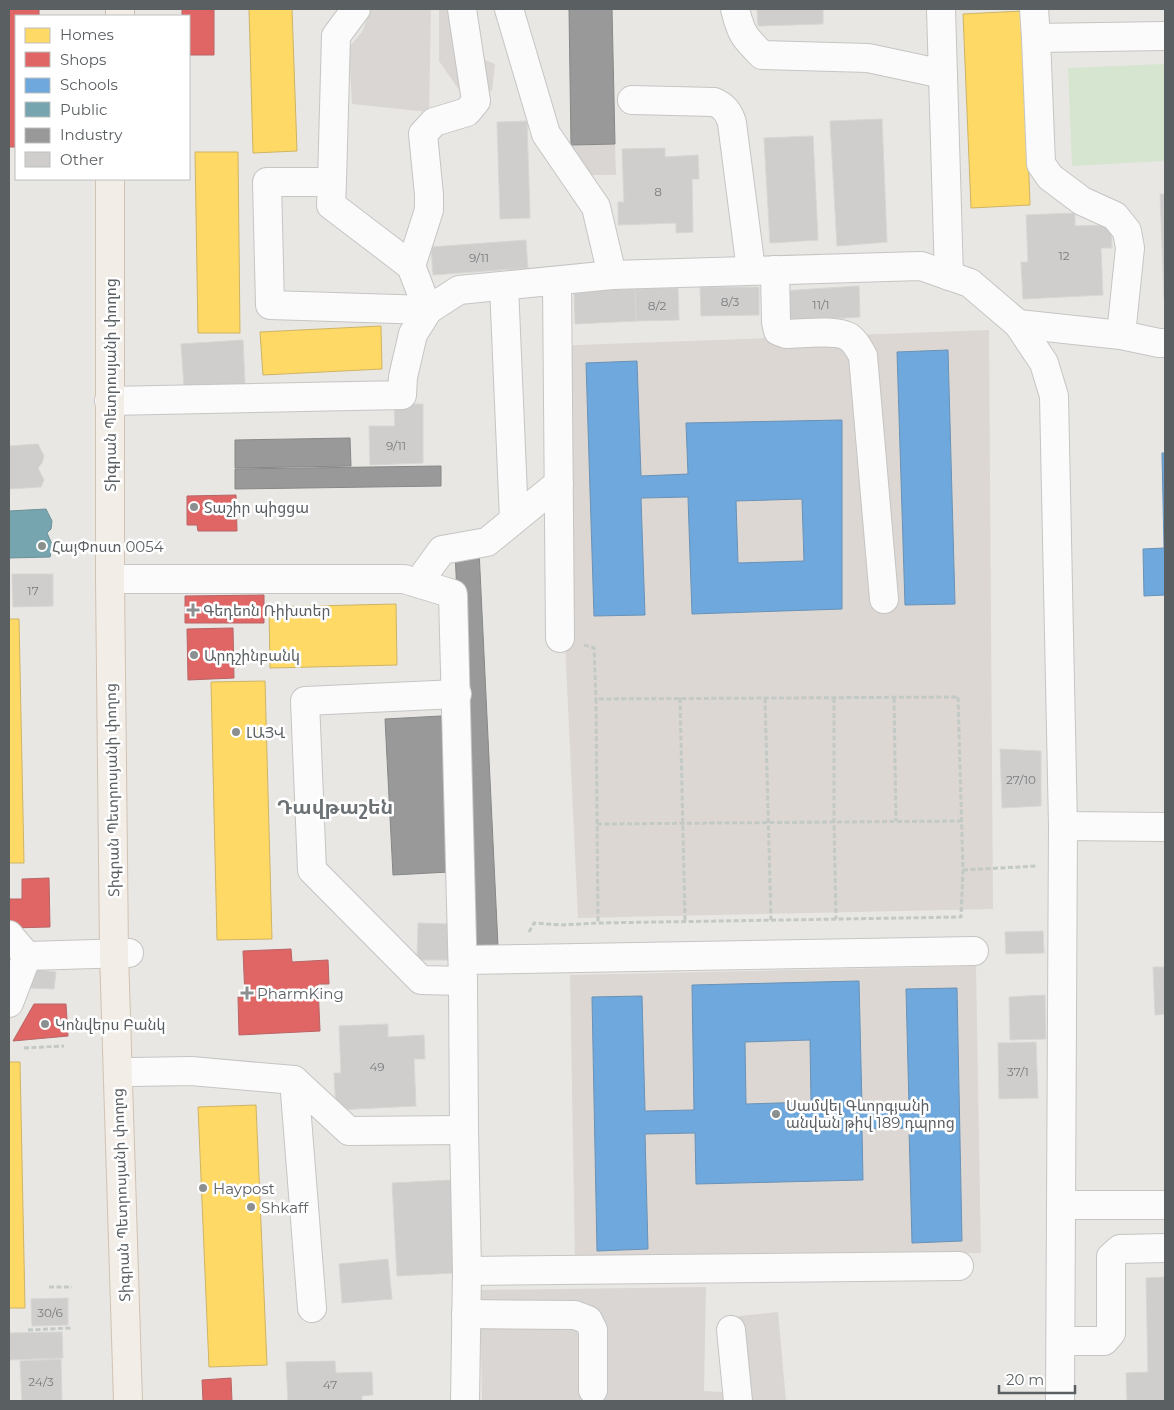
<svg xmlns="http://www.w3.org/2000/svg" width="1174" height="1410" viewBox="0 0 1174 1410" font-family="Montserrat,'Noto Sans Armenian',sans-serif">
  <rect width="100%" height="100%" fill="#e9e7e4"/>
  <!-- industrial -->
  <g fill="#d9d6d4">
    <polygon points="371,9 431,9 429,112 352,104 349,47 362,32"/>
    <polygon points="439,9 467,9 467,53 495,64 492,91 464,97 439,61"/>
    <polygon points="615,144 616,175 572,175 571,145"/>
    <polygon points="706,1287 704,1391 723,1392 723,1398 726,1398 726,1401 482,1401 480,1290"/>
    <polygon points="778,1312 786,1401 746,1401 739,1316"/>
  </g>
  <!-- education -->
  <g fill="#dcd7d3">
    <polygon points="989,330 993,909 578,918 551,346"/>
    <polygon points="976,966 981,1253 575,1262 570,975"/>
  </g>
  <!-- green -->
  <polygon fill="#d6e5cf" points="1165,64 1165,161 1072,166 1068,68"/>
  <!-- homes -->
  <g fill="#ffd966" stroke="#ceb465">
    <polygon points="249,9 292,9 297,151 253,153"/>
    <polygon points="1023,11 1030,205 971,208 963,14"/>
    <polygon points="195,152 238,152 240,333 198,333"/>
    <polygon points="381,326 382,369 263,375 260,332"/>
    <polygon points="396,604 397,665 270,668 269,607"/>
    <polygon points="9,619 19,619 24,863 9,863"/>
    <polygon points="265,681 272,939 217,940 211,682"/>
    <polygon points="9,1062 20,1062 25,1308 9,1308"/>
    <polygon points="256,1105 267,1365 209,1367 198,1107"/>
  </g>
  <!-- shops -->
  <g fill="#e06666" stroke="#b86465">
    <polygon points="9,9 39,9 39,16 16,16 16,147 9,147"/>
    <polygon points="182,9 214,9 214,55 189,55 189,16 182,16"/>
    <polygon points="236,495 237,531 198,531 197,525 187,525 187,496"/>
    <polygon points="264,595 264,623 185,623 185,596"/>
    <polygon points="233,628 234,678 188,680 187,629"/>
    <polygon points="49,878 50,927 9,928 9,899 22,899 22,879"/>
    <polygon points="291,949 292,962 328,960 329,984 318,984 320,1031 239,1035 238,997 245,997 243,951"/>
    <polygon points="34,1004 66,1004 68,1036 13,1041"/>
    <polygon points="231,1378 232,1401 203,1401 202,1380"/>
  </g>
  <!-- schools -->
  <g fill="#6fa8dc" stroke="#6992b7" fill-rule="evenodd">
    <polygon points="948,350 955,604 905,605 897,352"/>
    <path d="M 637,361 L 641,476 L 688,474 L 686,423 L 842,420 L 842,609 L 692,614 L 688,497 L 641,498 L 645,615 L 594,616 L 586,363 ZM 802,499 L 804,561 L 738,563 L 736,501 Z"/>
    <polygon points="1162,453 1165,453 1165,595 1144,596 1143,549 1164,548"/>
    <path d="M 859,981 L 862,1107 L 909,1105 L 906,989 L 957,988 L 962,1241 L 912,1243 L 909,1128 L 862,1129 L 863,1180 L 696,1184 L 695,1133 L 645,1134 L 648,1249 L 597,1251 L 592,997 L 642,996 L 645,1111 L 694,1110 L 692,985 ZM 810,1040 L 811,1102 L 746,1104 L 745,1042 Z"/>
  </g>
  <!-- public -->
  <polygon fill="#76a5af" stroke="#6e9098" points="46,509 52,521 51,529 47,533 52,544 52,550 50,557 9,558 9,511"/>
  <!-- industry -->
  <g fill="#999" stroke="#868888">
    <polygon points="569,9 612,9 615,144 571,145"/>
    <polygon points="350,438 351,466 235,468 235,440"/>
    <polygon points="441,466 441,486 235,489 235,469"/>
    <polygon points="479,550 498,946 473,948 455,551"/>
    <polygon points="441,716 449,872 393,875 385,719"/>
  </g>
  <!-- building -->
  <g fill="#d0cecd" stroke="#d8d6d4">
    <polygon points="757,9 823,9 823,24 758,26"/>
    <polygon points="882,119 887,242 837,246 830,121"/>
    <polygon points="527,121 530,218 500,219 497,122"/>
    <polygon points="813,136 818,240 770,243 764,138"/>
    <polygon points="665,148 665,157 698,155 699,179 692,179 693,232 676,233 676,223 618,225 618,202 624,202 622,149"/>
    <polygon points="1160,194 1165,194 1165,299 1164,299"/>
    <polygon points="1075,213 1075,226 1111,225 1112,248 1101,248 1103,295 1023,299 1021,262 1028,262 1026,215"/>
    <polygon points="526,240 528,268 433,275 431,247"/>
    <polygon points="859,286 860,317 783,322 781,291"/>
    <polygon points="700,287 759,287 759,315 701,316"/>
    <polygon points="678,288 679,320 636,321 635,289"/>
    <polygon points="635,289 636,321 575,324 574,291"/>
    <polygon points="243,340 245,384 184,387 181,344"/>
    <polygon points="394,404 423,404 423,463 370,465 369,426 395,426"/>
    <polygon points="38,444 44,456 42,463 38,468 44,480 41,487 9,489 9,446"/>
    <polygon points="12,574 53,574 53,606 13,607"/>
    <polygon points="1000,749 1041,751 1041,806 1002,808"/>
    <polygon points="418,923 450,924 449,960 417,960"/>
    <polygon points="1043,931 1044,953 1006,954 1005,932"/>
    <polygon points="1153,967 1165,967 1165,1014 1155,1015"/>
    <polygon points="38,970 56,972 54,989 29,988 31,977"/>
    <polygon points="1045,995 1046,1039 1010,1040 1009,997"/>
    <polygon points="388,1024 388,1037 424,1035 425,1059 414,1059 416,1106 336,1110 334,1073 341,1073 339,1026"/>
    <polygon points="1036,1042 1038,1098 999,1099 998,1043"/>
    <polygon points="451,1180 455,1273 397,1276 392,1183"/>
    <polygon points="388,1259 392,1299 342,1303 339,1264"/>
    <polygon points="1165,1277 1165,1401 1127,1401 1126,1373 1148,1372 1146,1278"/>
    <polygon points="68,1298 68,1325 32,1326 31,1299"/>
    <polygon points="62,1332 63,1358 9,1360 9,1333"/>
    <polygon points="61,1359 62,1401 22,1401 20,1361"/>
    <polygon points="335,1361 336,1373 372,1372 373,1395 362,1396 362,1401 288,1401 286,1362"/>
  </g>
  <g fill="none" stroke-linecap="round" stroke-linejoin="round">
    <!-- minor casing -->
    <g stroke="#c5c5c4" stroke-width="30">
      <g id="minor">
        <polyline points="509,9 546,134 596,207 612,275"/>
        <path d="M 735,9 C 741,34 744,37 762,55 L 868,58 L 943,74"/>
        <polyline points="941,9 949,276"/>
        <polyline points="1034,9 1036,38 1165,36"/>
        <polyline points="1036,38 1041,164 1050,177 1082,201 1115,216 1127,231 1130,248 1121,335"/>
        <path d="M 632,100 L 714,102 C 724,106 729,112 732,123 L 751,270"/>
        <polyline points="332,182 267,182 270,305 428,310 411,266 331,205 332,182 336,36 356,9"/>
        <polyline points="411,266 429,210 429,195 423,134 434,122 467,112 476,101 462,9"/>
        <path d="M 775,270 L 776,322 L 778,331 L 786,334 C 802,334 836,329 849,337 C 856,342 859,349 863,356 L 884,599"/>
        <polyline points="557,281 560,638"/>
        <polyline points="504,286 514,519"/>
        <polyline points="1018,324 1121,335 1159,343 1165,343"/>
        <polyline points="109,401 402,395 403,377 413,334 428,310 459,290 612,275 921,266 970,283 1018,324 1044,363 1054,396 1063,826 1060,1401"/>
        <polyline points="110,579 404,579 453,594 463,981 464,1130 467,1271 465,1401"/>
        <polyline points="418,583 442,550 487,542 559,483"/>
        <polyline points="457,694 305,701 312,870 421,980 463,981"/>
        <polyline points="1063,826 1165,827"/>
        <polyline points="9,935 27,956"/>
        <polyline points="27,956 129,953"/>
        <polyline points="463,960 974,951"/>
        <polyline points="9,1003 27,956"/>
        <polyline points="132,1072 191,1071 294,1080 349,1131 464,1130"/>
        <polyline points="294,1080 312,1308"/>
        <polyline points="1061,1205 1165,1205"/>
        <polyline points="467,1271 959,1266"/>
        <polyline points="466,1314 575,1315 588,1320 593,1330 593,1390"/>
        <polyline points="731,1330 738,1401"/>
        <polyline points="1061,1341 1104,1341 1111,1333 1111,1257 1120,1249 1165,1248"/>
      </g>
    </g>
    <!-- major casing -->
    <g stroke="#d1c2b2" stroke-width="30">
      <g id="major">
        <polyline points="120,9 120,16"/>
        <polyline points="110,179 110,579 114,953 128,1401"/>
      </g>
    </g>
    <!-- path -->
    <g stroke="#c3c9c5" stroke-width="3" stroke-dasharray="5 2.5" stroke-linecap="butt">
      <polyline points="584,645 594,648 596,699"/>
      <polygon points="958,697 963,870 961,917 598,923 596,699"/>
      <polyline points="680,698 685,922"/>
      <polyline points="765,698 771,920"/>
      <polyline points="834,698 834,822 836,919"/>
      <polyline points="894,698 896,821"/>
      <polyline points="597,824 961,821"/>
      <polyline points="963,870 1037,866"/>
      <polyline points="529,932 534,923 561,925 598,923"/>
      <polyline points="24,1048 64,1046"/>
      <polyline points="49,1287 72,1287"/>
      <polyline points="28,1330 71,1328"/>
    </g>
    <!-- minor -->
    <use href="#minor" stroke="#fcfbfb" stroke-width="28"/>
    <!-- major -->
    <use href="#major" stroke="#f2ede6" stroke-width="28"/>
  </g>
  <!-- markers -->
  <g fill="#8c8f90" stroke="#fff" stroke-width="2">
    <circle cx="194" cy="507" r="5"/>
    <circle cx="42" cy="546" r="5"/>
    <path d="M190.5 602.5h5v5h5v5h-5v5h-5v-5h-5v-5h5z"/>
    <circle cx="194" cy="655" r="5"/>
    <circle cx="236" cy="732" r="5"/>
    <path d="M244.5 985.5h5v5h5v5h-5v5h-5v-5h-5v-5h5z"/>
    <circle cx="45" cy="1024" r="5"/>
    <circle cx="776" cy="1114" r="5"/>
    <circle cx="203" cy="1188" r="5"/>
    <circle cx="251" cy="1207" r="5"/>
  </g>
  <g text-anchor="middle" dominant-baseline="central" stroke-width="5" stroke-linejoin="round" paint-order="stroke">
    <!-- number labels -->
    <g font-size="12" fill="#797c7e">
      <text x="658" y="191">8</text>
      <text x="1064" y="255">12</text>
      <text x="479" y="257">9/11</text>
      <text x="730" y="301">8/3</text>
      <text x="821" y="304">11/1</text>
      <text x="657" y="305">8/2</text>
      <text x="396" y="445">9/11</text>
      <text x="33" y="590">17</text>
      <text x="1021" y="779">27/10</text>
      <text x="377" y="1066">49</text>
      <text x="1018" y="1071">37/1</text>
      <text x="50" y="1312">30/6</text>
      <text x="41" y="1381">24/3</text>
      <text x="330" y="1384">47</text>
    </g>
    <!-- street labels -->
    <g font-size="15" fill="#5a5f62" stroke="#fff">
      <text transform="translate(110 385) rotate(-90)">Տիգրան Պետրոսյանի փողոց</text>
      <text transform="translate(112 790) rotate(-91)">Տիգրան Պետրոսյանի փողոց</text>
      <text transform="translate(121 1195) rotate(-92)">Տիգրան Պետրոսյանի փողոց</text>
    </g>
    <!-- poi labels -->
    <g font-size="15" fill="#5a5f62" stroke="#fff" text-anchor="start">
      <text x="204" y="507">Տաշիր պիցցա</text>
      <text x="52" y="546">ՀայՓոստ 0054</text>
      <text x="203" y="610">Գեդեոն Ռիխտեր</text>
      <text x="204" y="655">Արդշինբանկ</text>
      <text x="246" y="732">ԼԱՅՎ</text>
      <text x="257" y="993">PharmKing</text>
      <text x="55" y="1024">Կոնվերս Բանկ</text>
      <text x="786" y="1105">Սամվել Գևորգյանի<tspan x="786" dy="17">անվան թիվ 189 դպրոց</tspan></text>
      <text x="213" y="1188">Haypost</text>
      <text x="261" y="1207">Shkaff</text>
    </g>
    <!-- district labels -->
    <g font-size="20" font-weight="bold" fill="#6b7174" stroke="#fff">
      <text x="335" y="807">Դավթաշեն</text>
    </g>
  </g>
  <!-- border -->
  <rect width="1174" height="1410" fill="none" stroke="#5a5f62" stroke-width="20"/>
  <!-- legend -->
  <rect x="15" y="15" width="175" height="165" fill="#ffffff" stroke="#bdbfc0"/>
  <rect x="25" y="28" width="25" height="15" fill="#ffd966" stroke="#bdbfc0"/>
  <text x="60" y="40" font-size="15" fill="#5a5f62">Homes</text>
  <rect x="25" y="52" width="25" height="15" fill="#e06666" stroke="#bdbfc0"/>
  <text x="60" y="65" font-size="15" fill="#5a5f62">Shops</text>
  <rect x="25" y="78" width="25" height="15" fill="#6fa8dc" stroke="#bdbfc0"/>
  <text x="60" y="90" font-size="15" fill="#5a5f62">Schools</text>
  <rect x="25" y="102" width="25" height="15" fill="#76a5af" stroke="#bdbfc0"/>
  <text x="60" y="115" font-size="15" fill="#5a5f62">Public</text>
  <rect x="25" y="128" width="25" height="15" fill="#999999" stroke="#bdbfc0"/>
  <text x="60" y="140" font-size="15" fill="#5a5f62">Industry</text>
  <rect x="25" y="152" width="25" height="15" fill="#d0cecd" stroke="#bdbfc0"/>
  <text x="60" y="165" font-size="15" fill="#5a5f62">Other</text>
  <!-- scale -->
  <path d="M999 1385v8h76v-8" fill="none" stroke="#5a5f62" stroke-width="2.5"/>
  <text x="1006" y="1385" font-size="15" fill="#5a5f62" stroke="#ffffff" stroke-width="4" paint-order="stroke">20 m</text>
</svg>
